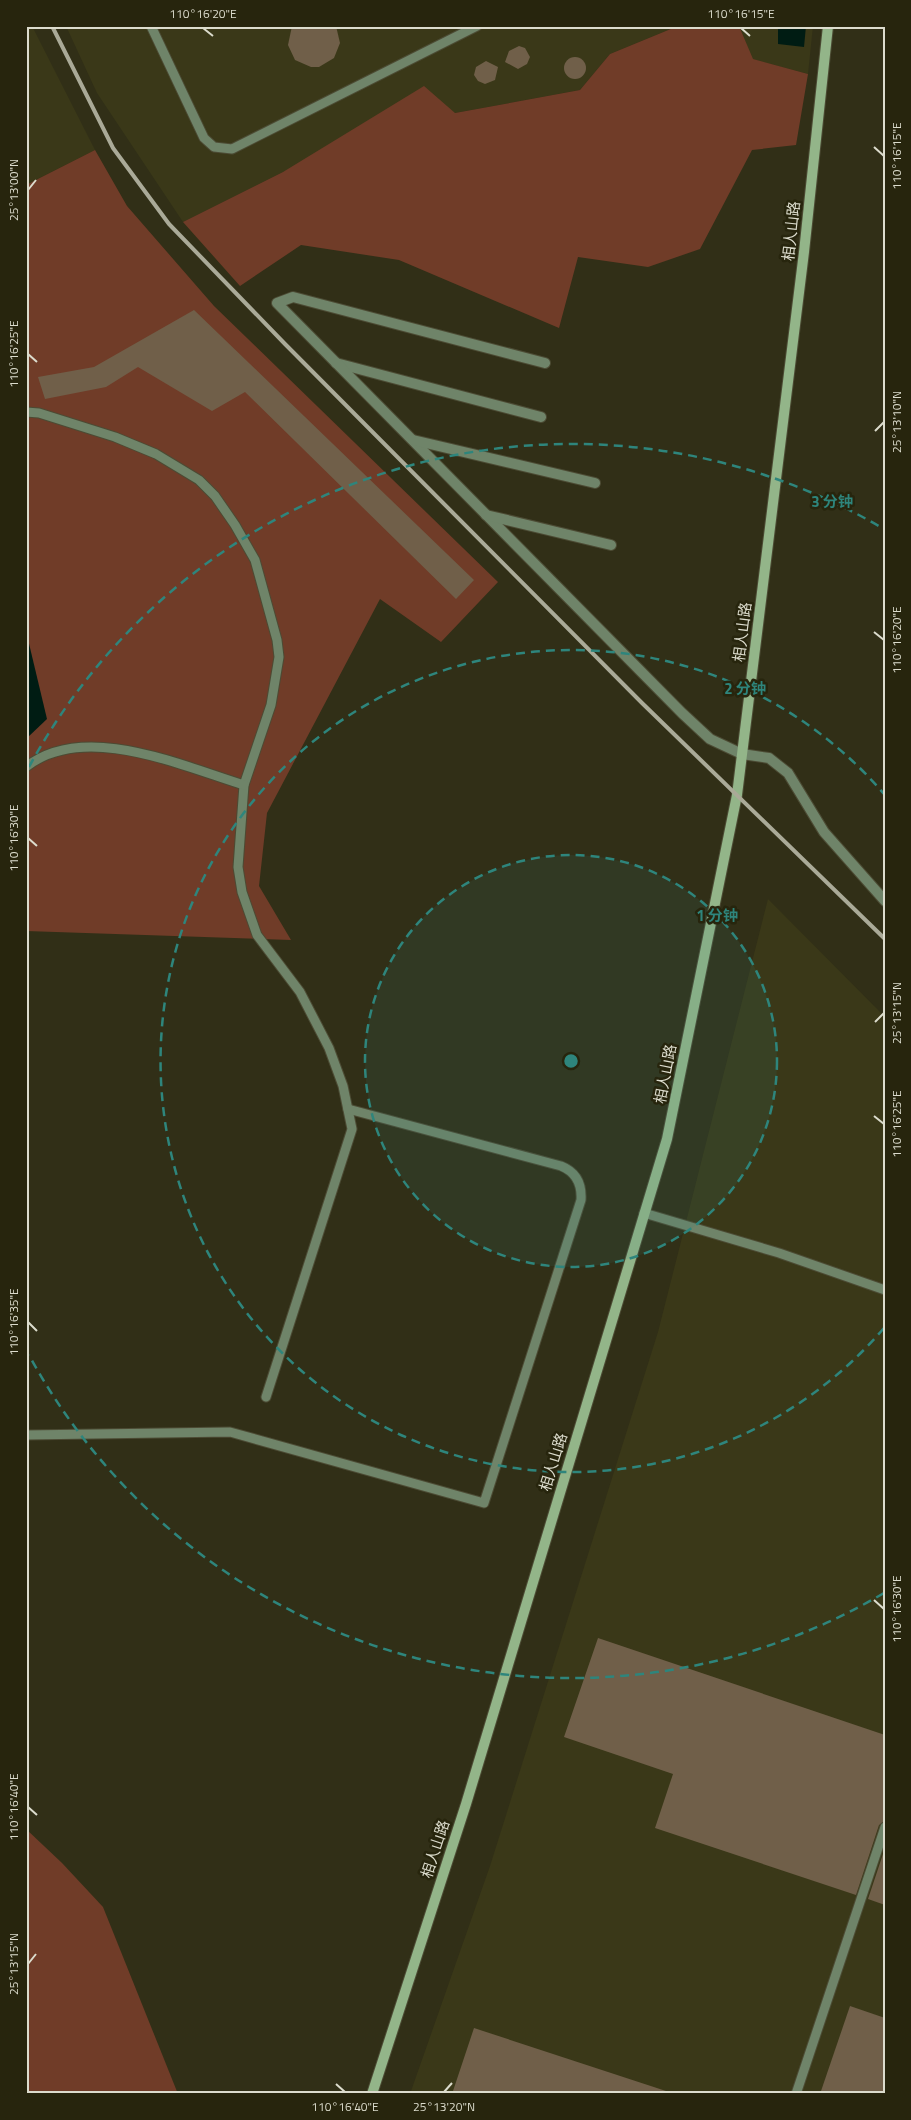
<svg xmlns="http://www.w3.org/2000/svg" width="911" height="2120" viewBox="0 0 911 2120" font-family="'Titillium Web','Noto Sans SC',sans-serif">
  <rect width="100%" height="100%" fill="#312f17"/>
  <!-- built -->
  <g fill="#3a3818">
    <polygon points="26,26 32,26 95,150 26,185"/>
    <polygon points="66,26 678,26 610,54 580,90 455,113 283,172 183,222 97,93"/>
    <polygon points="739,26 813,26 808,74 752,59"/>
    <polygon points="768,899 885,1017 885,2094 410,2094 490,1866 658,1332"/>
  </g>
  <!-- green -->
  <g fill="#703c28">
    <polygon points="678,26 739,26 753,59 808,74 796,145 752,150 700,249 648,267 578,257 559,328 399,260 301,245 240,286 183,222 283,172 424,86 455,113 580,90 610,54"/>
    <polygon points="95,150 127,206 214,306 498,582 441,642 380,599 267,813 259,886 291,940 26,931 26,185"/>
    <polygon points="26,1829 62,1863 103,1907 178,2094 26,2094"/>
  </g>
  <!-- water -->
  <g fill="#001c13">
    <polygon points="778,26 806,26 804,47 778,44"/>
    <polygon points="26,631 47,719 26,739"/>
  </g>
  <!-- building -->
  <g fill="#705f49">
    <polygon points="292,26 336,26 340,43 334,58 319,67 311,67 295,60 288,45"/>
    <polygon points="519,46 525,48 530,57 527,64 518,69 505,62 509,51"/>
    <circle cx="575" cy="68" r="11"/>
    <polygon points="486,61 498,67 495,80 485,84 478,81 474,75 476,67"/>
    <polygon points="194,310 474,580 456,599 245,392 212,411 138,367 106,387 45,399 38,377 94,367"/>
    <polygon points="598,1638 885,1735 885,1821 879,1825 856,1895 655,1828 673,1774 564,1737"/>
    <polygon points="885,1848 885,1905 868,1899"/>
    <polygon points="850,2006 885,2018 885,2094 820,2094"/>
    <polygon points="474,2028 666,2091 666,2094 452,2094"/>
  </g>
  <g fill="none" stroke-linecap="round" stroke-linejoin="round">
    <!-- lane casing -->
    <g stroke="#4c4b34" stroke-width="11">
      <g id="lane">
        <polyline points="151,26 204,138 214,147 232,149 477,26"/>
        <polyline points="26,412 39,413 115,437 156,454 199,480 215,496 235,525 255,560 277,640 279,657 271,705 244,785 238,867 242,892 257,935 300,992 329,1048 343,1086 352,1129 266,1397"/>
        <path d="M 26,767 C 84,721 182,766 244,785"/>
        <polyline points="644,1213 779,1253 885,1290"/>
        <path d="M 26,1435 L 230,1432 L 484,1503 L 581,1200 C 582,1184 576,1172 561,1166 L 348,1109"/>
        <polyline points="796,2094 885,1827"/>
      </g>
    </g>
    <!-- street casing -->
    <g stroke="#4c4b34" stroke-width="12">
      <g id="street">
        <polyline points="336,363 541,417"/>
        <polyline points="545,363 293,297 277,303 682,713 710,739 742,754 769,758 788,773 824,832 885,901"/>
        <polyline points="413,440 595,483"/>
        <polyline points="486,515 611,545"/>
      </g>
    </g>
    <!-- secondary casing -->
    <g stroke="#4c4b34" stroke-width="12">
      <polyline id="secondary" points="372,2094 466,1804 667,1139 737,795 804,252 828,26"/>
    </g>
    <!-- lane -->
    <use href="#lane" stroke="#6f8469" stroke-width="9"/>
    <!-- street -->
    <use href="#street" stroke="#6f8469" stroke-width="10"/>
    <!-- secondary -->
    <use href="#secondary" stroke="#93b589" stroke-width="10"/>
    <!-- rail -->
    <polyline stroke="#aaaa98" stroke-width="4" points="52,26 113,148 169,224 285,344 642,703 885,939"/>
  </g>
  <!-- ticks -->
  <path fill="none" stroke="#dcdccd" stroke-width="2" d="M 203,28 L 213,36M 741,28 L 750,36M 874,147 L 884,156M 28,190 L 36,180M 28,354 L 37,362M 875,431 L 884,422M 874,632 L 884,640M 28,838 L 37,846M 875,1022 L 884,1013M 874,1116 L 884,1124M 28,1322 L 37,1331M 874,1600 L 884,1609M 28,1807 L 37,1815M 28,1964 L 36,1954M 336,2084 L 345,2092M 444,2092 L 452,2083"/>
  <!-- distance rings -->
  <circle cx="571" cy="1061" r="206" fill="#2e857c" fill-opacity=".12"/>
  <g fill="none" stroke="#2e857c" stroke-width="2.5" stroke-dasharray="9 6">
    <circle cx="571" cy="1061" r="206"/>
    <path d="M884 1328A411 411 0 1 1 884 794"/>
    <path d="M884 1593A617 617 0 0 1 29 1355M29 767A617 617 0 0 1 884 529"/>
  </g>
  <g text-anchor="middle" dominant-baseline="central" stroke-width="5" stroke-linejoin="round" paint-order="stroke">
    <!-- street labels -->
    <g font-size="15" fill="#dcdccd" stroke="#27250d">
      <text transform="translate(791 231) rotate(-84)">相人山路</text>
      <text transform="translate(742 632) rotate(-83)">相人山路</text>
      <text transform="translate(665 1074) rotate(-79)">相人山路</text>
      <text transform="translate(553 1462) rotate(-73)">相人山路</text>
      <text transform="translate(435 1849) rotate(-72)">相人山路</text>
    </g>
  </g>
  <circle cx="571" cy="1061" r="8" fill="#2e857c" stroke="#27250d" stroke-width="2.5"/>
  <g font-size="15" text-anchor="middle" font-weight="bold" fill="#2e857c" stroke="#27250d" stroke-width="5" stroke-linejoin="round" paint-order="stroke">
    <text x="832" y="507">3 分钟</text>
    <text x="745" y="694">2 分钟</text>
    <text x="717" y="921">1 分钟</text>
  </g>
  <!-- border -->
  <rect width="911" height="2120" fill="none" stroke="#27250d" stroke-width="55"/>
  <rect x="28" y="28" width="856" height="2064" fill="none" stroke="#dcdccd" stroke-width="2"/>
  <g font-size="12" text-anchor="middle" fill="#dcdccd">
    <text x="203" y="18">110°16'20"E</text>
    <text x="741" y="18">110°16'15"E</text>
    <text transform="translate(897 156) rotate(-90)" y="4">110°16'15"E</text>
    <text transform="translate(14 190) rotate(-90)" y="4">25°13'00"N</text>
    <text transform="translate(14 354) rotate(-90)" y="4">110°16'25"E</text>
    <text transform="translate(897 422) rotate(-90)" y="4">25°13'10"N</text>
    <text transform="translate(897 640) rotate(-90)" y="4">110°16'20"E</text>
    <text transform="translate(14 838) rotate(-90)" y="4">110°16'30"E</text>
    <text transform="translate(897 1013) rotate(-90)" y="4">25°13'15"N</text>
    <text transform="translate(897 1124) rotate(-90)" y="4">110°16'25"E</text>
    <text transform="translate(14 1322) rotate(-90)" y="4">110°16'35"E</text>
    <text transform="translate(897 1609) rotate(-90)" y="4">110°16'30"E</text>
    <text transform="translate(14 1807) rotate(-90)" y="4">110°16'40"E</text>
    <text transform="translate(14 1964) rotate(-90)" y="4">25°13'15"N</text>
    <text x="345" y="2111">110°16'40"E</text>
    <text x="444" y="2111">25°13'20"N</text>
  </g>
</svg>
